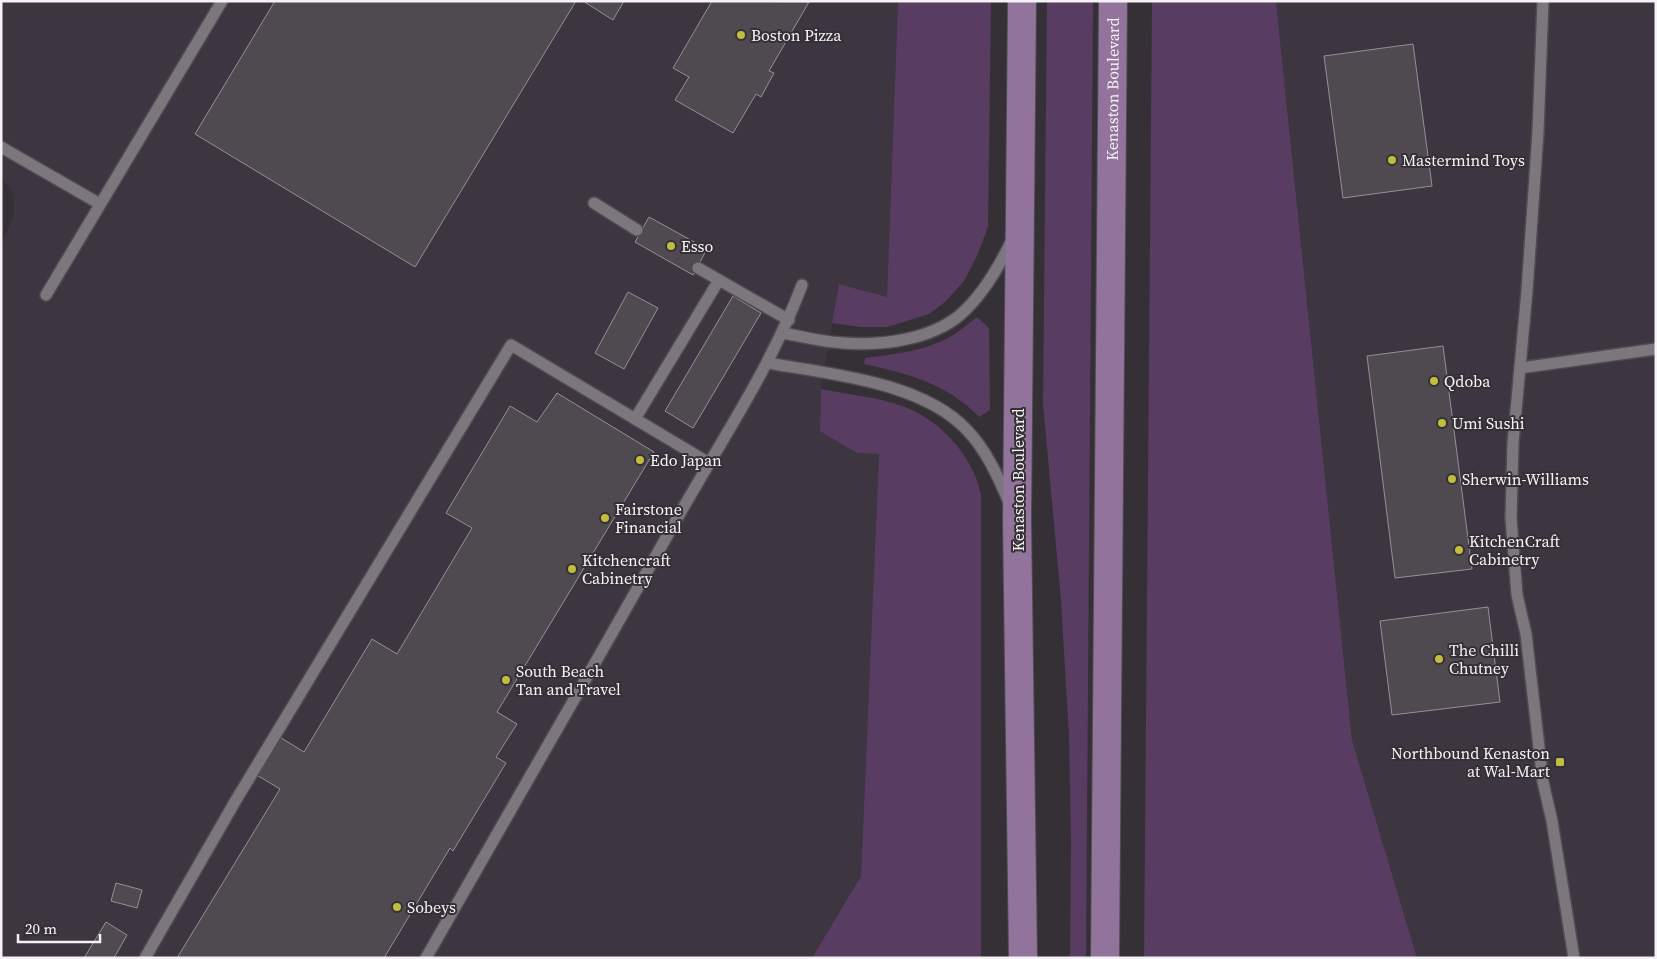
<svg xmlns="http://www.w3.org/2000/svg" width="1657" height="959" viewBox="0 0 1657 959" font-family="'Source Serif 4',serif">
  <rect width="100%" height="100%" fill="#343035"/>
  <!-- built -->
  <g fill="#3d3540">
    <polygon points="1,1 898,1 887,297 839,284 821,389 857,453 879,454 861,876 812,958 1,958 1,245 14,215 14,201 12,192 1,176"/>
    <polygon points="1276,1 1656,1 1656,958 1417,958 1352,740"/>
  </g>
  <!-- green -->
  <g fill="#583c62">
    <polygon points="898,1 991,1 988,227 977,256 964,281 945,302 929,314 887,327 860,327 832,323 839,284 887,297"/>
    <polygon points="1047,1 1093,1 1086,958 1070,958 1071,843 1069,736 1061,600 1043,404"/>
    <polygon points="1152,1 1276,1 1352,740 1417,958 1144,958"/>
    <path d="M 977,317 L 989,328 L 990,410 L 979,417 C 948,384 907,373 864,364 L 865,358 C 895,354 928,351 955,334 C 962,329 969,323 977,317 Z"/>
    <path d="M 821,389 C 845,394 877,397 899,405 C 931,415 960,442 974,473 C 977,479 979,487 981,494 L 981,958 L 812,958 L 861,876 L 879,454 L 857,453 L 820,431 Z"/>
  </g>
  <!-- building -->
  <g fill="#4f4a50" stroke="#959097">
    <polygon points="275,1 576,1 415,267 195,134"/>
    <polygon points="583,1 624,1 613,20"/>
    <polygon points="712,1 809,2 769,71 774,73 761,97 756,94 733,133 675,100 689,77 673,68"/>
    <polygon points="1413,44 1432,186 1343,198 1324,56"/>
    <polygon points="649,217 707,249 693,275 635,242"/>
    <polygon points="628,292 658,308 624,369 595,353"/>
    <polygon points="733,296 761,313 693,428 665,411"/>
    <polygon points="1443,346 1472,569 1395,578 1367,356"/>
    <polygon points="557,393 654,452 497,712 517,724 496,757 506,763 453,851 450,848 384,958 177,958 280,789 255,774 278,736 304,752 372,639 397,654 472,528 446,513 510,406 537,422"/>
    <polygon points="1488,607 1500,702 1392,715 1380,621"/>
    <polygon points="116,883 142,890 137,908 111,901"/>
    <polygon points="106,922 127,935 114,958 84,958"/>
  </g>
  <g fill="none" stroke-linecap="round" stroke-linejoin="round">
    <!-- lane casing -->
    <g stroke="#4f4c51" stroke-width="14">
      <g id="lane">
        <polyline points="1543,1 1538,132 1527,291 1513,443 1511,518 1517,595 1526,634 1543,782 1552,821 1574,958"/>
        <polyline points="1,147 100,204"/>
        <polyline points="594,203 637,230"/>
        <polyline points="698,268 789,320"/>
        <polyline points="46,295 222,1"/>
        <path d="M 783,333 C 803,337 823,342 843,343 C 881,346 930,340 960,315 C 983,295 999,267 1012,240"/>
        <path d="M 768,363 C 830,374 922,382 967,430 C 987,451 998,477 1009,502"/>
        <polyline points="1520,368 1656,349"/>
        <polyline points="635,419 719,280"/>
        <polyline points="145,958 236,800 511,345 709,463"/>
        <path d="M 426,958 C 509,813 592,669 674,524 C 718,445 770,370 802,285"/>
      </g>
    </g>
    <!-- primary casing -->
    <g stroke="#4f4c51" stroke-width="30">
      <g id="primary">
        <polyline points="1022,1 1017,520 1023,958"/>
        <path id="s1" d="M 1105,958 L 1113,1"/>
      </g>
    </g>
    <!-- lane -->
    <use href="#lane" stroke="#7b777d" stroke-width="11"/>
    <!-- primary -->
    <use href="#primary" stroke="#91739b" stroke-width="28"/>
  </g>
  <!-- markers -->
  <g fill="#c1bd40" stroke="#343035" stroke-width="2">
    <circle cx="741" cy="35" r="5"/>
    <circle cx="1392" cy="160" r="5"/>
    <circle cx="671" cy="246" r="5"/>
    <circle cx="1434" cy="381" r="5"/>
    <circle cx="1442" cy="423" r="5"/>
    <circle cx="640" cy="460" r="5"/>
    <circle cx="1452" cy="479" r="5"/>
    <circle cx="605" cy="518" r="5"/>
    <circle cx="1459" cy="550" r="5"/>
    <circle cx="572" cy="569" r="5"/>
    <circle cx="1439" cy="659" r="5"/>
    <circle cx="506" cy="680" r="5"/>
    <rect x="1555" y="757" width="10" height="10" rx="2.5"/>
    <circle cx="397" cy="907" r="5"/>
  </g>
  <g text-anchor="middle" dominant-baseline="central" stroke-width="4" stroke-linejoin="round" paint-order="stroke">
    <!-- poi labels -->
    <g font-size="16" fill="#f5f2f6" stroke="#343035" text-anchor="start">
      <text x="751" y="35">Boston Pizza</text>
      <text x="1402" y="160">Mastermind Toys</text>
      <text x="681" y="246">Esso</text>
      <text x="1444" y="381">Qdoba</text>
      <text x="1452" y="423">Umi Sushi</text>
      <text x="650" y="460">Edo Japan</text>
      <text x="1462" y="479">Sherwin-Williams</text>
      <text x="615" y="509">Fairstone<tspan x="615" dy="18">Financial</tspan></text>
      <text x="1469" y="541">KitchenCraft<tspan x="1469" dy="18">Cabinetry</tspan></text>
      <text x="582" y="560">Kitchencraft<tspan x="582" dy="18">Cabinetry</tspan></text>
      <text x="1449" y="650">The Chilli<tspan x="1449" dy="18">Chutney</tspan></text>
      <text x="516" y="671">South Beach<tspan x="516" dy="18">Tan and Travel</tspan></text>
      <text x="1550" y="753" text-anchor="end">Northbound Kenaston<tspan x="1550" dy="18">at Wal-Mart</tspan></text>
      <text x="407" y="907">Sobeys</text>
    </g>
    <!-- street labels -->
    <g font-size="16" fill="#f5f2f6" stroke="#343035">
      <text stroke="none"><textPath href="#s1" startOffset="869">Kenaston Boulevard</textPath></text>
      <text transform="translate(1018 480) rotate(-90)">Kenaston Boulevard</text>
    </g>
  </g>
  <!-- border -->
  <rect width="1657" height="959" fill="none" stroke="#f5f2f6" stroke-width="5"/>
  <!-- scale -->
  <path d="M18 934v8h82v-8" fill="none" stroke="#f5f2f6" stroke-width="2.5"/>
  <text x="25" y="934" font-size="15" fill="#f5f2f6" stroke="#343035" stroke-width="4" paint-order="stroke">20 m</text>
</svg>
